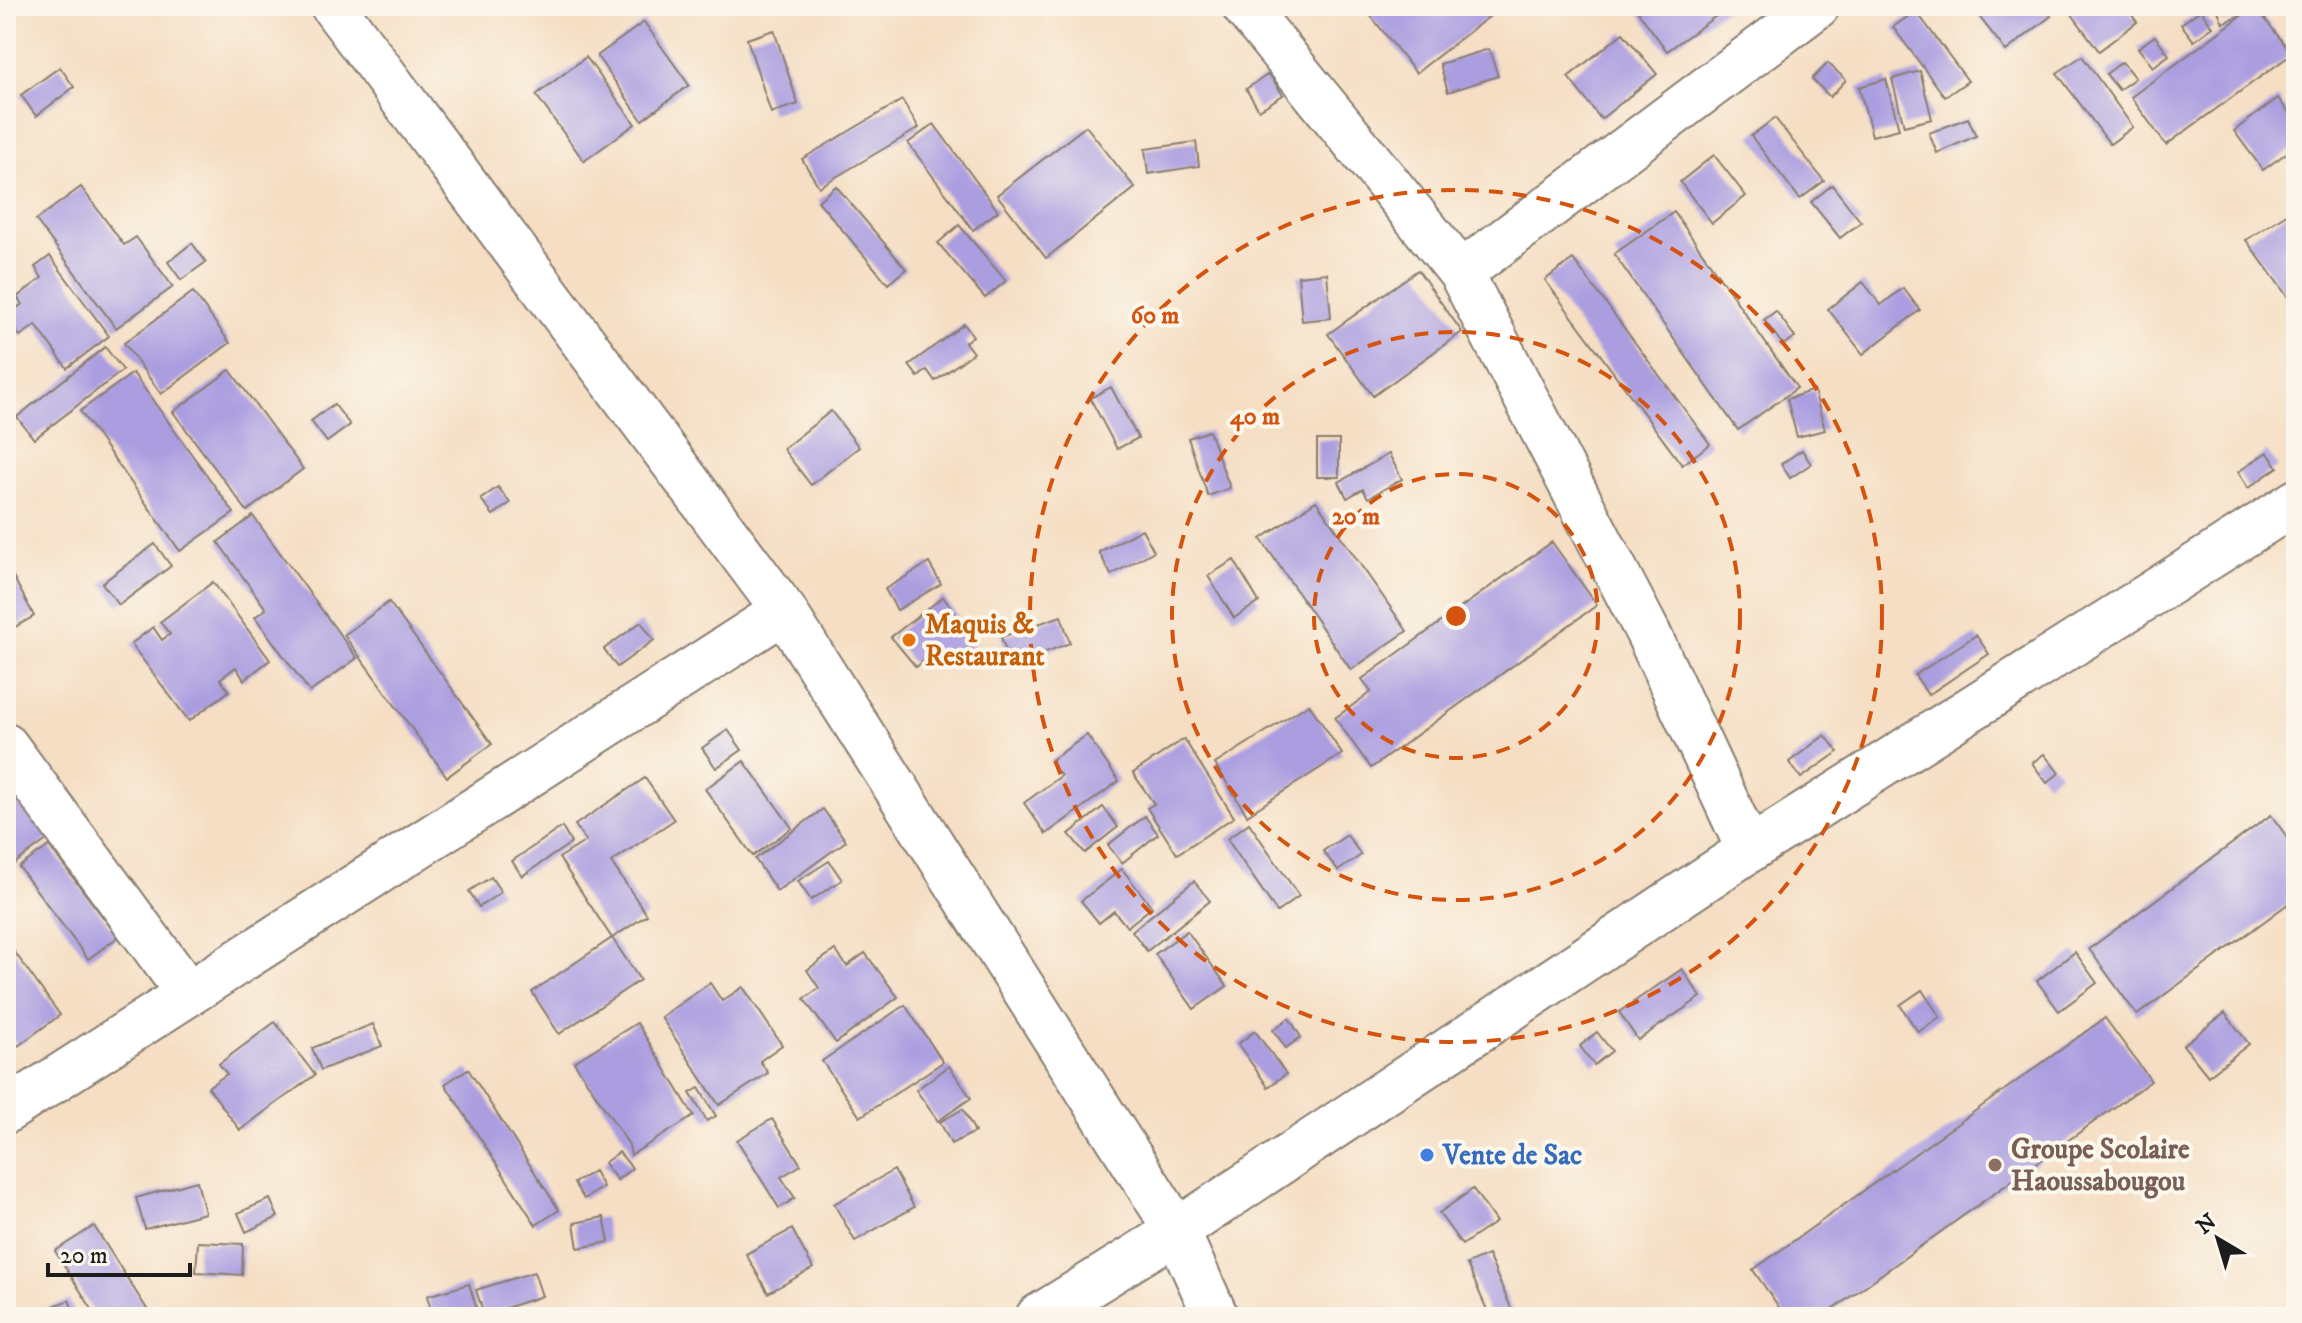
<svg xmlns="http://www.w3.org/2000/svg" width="2302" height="1323" viewBox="0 0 2302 1323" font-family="'IM FELL DW Pica',serif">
  <rect width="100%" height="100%" fill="#fbf7ec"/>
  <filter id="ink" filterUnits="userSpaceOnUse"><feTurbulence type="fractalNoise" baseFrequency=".0125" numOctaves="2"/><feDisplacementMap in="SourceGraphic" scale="16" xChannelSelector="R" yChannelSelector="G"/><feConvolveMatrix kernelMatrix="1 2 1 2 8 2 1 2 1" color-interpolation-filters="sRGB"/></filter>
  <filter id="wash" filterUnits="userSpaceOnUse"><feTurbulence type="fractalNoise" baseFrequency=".006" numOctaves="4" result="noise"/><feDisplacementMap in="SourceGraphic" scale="32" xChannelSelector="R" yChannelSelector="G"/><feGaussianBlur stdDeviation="1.8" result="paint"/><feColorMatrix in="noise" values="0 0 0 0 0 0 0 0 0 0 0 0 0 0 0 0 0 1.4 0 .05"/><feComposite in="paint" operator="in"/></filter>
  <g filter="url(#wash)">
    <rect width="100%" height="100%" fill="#f5dec3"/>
    <g id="blocks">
      <!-- building -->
      <g fill="#aa9de0">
        <polygon points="1363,6 1491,6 1495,12 1416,73"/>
        <polygon points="1634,6 1730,6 1667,51"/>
        <polygon points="1971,6 2043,6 2051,16 2006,51"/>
        <polygon points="2066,6 2125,6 2137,22 2099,51"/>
        <polygon points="2216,6 2237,6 2241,15 2223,23"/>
        <polygon points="2255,6 2292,54 2166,145 2131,97"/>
        <polygon points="2201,10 2213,27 2194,41 2181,24"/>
        <polygon points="1916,11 1968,81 1945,97 1893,27"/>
        <polygon points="644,22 689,85 642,120 597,56"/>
        <polygon points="774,30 798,104 771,113 747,39"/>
        <polygon points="1623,33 1657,74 1601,119 1568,77"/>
        <polygon points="2155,36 2169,55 2153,67 2138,48"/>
        <polygon points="1489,49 1498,76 1448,92 1440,64"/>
        <polygon points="2082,56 2133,127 2110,144 2057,73"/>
        <polygon points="586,57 635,124 584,161 536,95"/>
        <polygon points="2122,62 2135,78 2119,90 2106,74"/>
        <polygon points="1828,63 1846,80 1830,97 1812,79"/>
        <polygon points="60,67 74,87 36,116 21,95"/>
        <polygon points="1920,71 1932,119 1904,126 1892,79"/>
        <polygon points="1269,74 1283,95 1259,110 1246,89"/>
        <polygon points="1886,79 1899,129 1872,136 1859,87"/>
        <polygon points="2278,98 2296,123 2296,146 2263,170 2234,131"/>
        <polygon points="902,100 919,128 819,187 802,159"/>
        <polygon points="1775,118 1824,181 1800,199 1751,136"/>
        <polygon points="1968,118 1976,136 1937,153 1929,133"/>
        <polygon points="934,124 998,211 973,230 908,143"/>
        <polygon points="1086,126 1135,188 1046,258 997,195"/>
        <polygon points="1196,142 1199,166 1148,174 1145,149"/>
        <polygon points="1714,155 1746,196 1712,223 1680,182"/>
        <polygon points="1832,185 1861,222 1840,238 1811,202"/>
        <polygon points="836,186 906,269 888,284 818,201"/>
        <polygon points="81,187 124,245 136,237 173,287 116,328 36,220"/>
        <polygon points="2296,208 2296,296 2290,300 2246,240"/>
        <polygon points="1674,212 1797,388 1738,430 1614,254"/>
        <polygon points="959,225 1006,281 985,298 938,243"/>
        <polygon points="192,243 206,262 181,280 168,262"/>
        <polygon points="50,256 109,336 67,368 36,325 20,336 6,317 22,304 17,297 42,278 35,267"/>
        <polygon points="1573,259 1710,444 1682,465 1545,280"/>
        <polygon points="1418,270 1462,332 1373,396 1328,334"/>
        <polygon points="1327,273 1331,318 1302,321 1298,276"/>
        <polygon points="1863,282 1881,305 1903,288 1920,310 1863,354 1828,309"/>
        <polygon points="193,292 230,343 161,394 124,343"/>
        <polygon points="1776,311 1795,337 1783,345 1764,320"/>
        <polygon points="964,324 973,336 965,342 973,353 935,381 927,370 918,377 909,365"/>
        <polygon points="105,347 123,370 34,439 17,417"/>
        <polygon points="230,370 303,469 247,511 173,412"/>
        <polygon points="133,373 234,513 180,551 80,411"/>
        <polygon points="1111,387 1138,438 1117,449 1090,398"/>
        <polygon points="1814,390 1825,430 1797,437 1787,399"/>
        <polygon points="334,404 350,425 327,442 311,421"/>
        <polygon points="831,411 859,447 811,485 783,449"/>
        <polygon points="1209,431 1230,488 1208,496 1188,438"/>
        <rect x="1317" y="440" width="22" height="37"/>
        <polygon points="1802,450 1811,464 1790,478 1781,464"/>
        <polygon points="2267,452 2278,467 2248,488 2238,472"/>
        <polygon points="1389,454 1402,479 1368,498 1363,489 1347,498 1339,482"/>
        <polygon points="498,487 510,503 493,515 481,499"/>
        <polygon points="1316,501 1407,631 1351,670 1261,539"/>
        <polygon points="253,516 357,658 310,692 255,617 266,609 218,542"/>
        <polygon points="1142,529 1154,551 1111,575 1099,552"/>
        <polygon points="1552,542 1597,605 1371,768 1335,718 1371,692 1362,679"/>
        <polygon points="155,544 171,566 119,605 102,583"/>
        <polygon points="1234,560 1259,602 1234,618 1208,576"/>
        <polygon points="6,563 34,616 8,631 6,627"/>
        <polygon points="929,563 941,584 897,610 885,589"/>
        <polygon points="213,582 270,660 244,680 236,667 220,679 229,691 189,721 131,644 153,627 162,640 170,634 160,622"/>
        <polygon points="943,597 977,641 944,667 934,653 916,667 891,637"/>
        <polygon points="389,602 492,744 447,777 344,635"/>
        <polygon points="1061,616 1070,643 1011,665 1001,637"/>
        <polygon points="641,622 654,640 617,667 604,649"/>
        <polygon points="1976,635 1989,654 1928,695 1915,675"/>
        <polygon points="1309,704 1342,754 1247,815 1215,764"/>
        <polygon points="728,730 742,750 716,768 702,748"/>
        <polygon points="1087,735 1119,781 1046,834 1024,803 1061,776 1050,761"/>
        <polygon points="1825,735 1838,752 1801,778 1789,762"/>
        <polygon points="1184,739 1234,817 1177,854 1147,808 1154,804 1133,773"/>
        <polygon points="2044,754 2059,773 2047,783 2032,763"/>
        <polygon points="744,761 792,828 753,856 705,789"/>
        <polygon points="6,774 52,836 6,870"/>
        <polygon points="645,778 674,820 611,862 647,915 612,938 559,858 586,841 575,825"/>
        <polygon points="1103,807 1118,827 1085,853 1069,834"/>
        <polygon points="823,809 846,841 777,891 755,859"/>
        <polygon points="2271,815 2296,849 2296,898 2137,1015 2089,949"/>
        <polygon points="1145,816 1158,834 1122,863 1108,845"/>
        <polygon points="1249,823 1299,896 1277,912 1227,839"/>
        <polygon points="562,827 571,843 522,876 512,861"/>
        <polygon points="1347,835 1361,855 1338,871 1323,851"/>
        <polygon points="49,846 118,937 88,959 19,867"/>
        <polygon points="829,861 842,880 811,900 798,881"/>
        <polygon points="1122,869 1152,907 1127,927 1114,911 1099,923 1081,901"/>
        <polygon points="491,877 501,892 479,907 469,891"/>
        <polygon points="1194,881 1210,901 1147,951 1132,931"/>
        <polygon points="1187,931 1227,986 1194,1009 1155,954"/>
        <polygon points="612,938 640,980 559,1034 532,992"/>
        <polygon points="11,947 60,1015 18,1046 9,1035 6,1038 6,950"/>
        <polygon points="835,950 847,966 865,953 898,997 836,1043 804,999 819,988 807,970"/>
        <polygon points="2075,952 2097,983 2059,1011 2037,981"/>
        <polygon points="1682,969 1701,997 1638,1040 1619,1012"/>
        <polygon points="710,983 722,1001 743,987 782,1045 760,1061 768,1073 719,1105 661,1017"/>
        <polygon points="1922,990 1940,1017 1918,1032 1900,1005"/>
        <polygon points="905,1005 943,1062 860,1117 822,1061"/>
        <polygon points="2225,1013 2249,1044 2208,1076 2183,1045"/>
        <polygon points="1289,1018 1301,1037 1286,1048 1273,1030"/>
        <polygon points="2105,1018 2151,1081 1822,1317 1786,1317 1753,1270"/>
        <polygon points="275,1022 315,1075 240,1130 208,1087 227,1074 219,1064"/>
        <polygon points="637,1023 694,1116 631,1155 629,1145 574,1062"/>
        <polygon points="373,1024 382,1046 321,1070 312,1048"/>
        <polygon points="1255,1031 1286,1074 1268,1087 1238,1044"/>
        <polygon points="1597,1032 1612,1051 1594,1065 1580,1046"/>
        <polygon points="949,1066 971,1098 938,1121 916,1090"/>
        <polygon points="468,1069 559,1210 536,1225 445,1084"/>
        <polygon points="699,1088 716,1116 707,1121 690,1093"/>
        <polygon points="963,1109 975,1132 951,1144 940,1122"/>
        <polygon points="772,1119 801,1165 781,1177 795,1198 779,1208 737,1140"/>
        <polygon points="619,1152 632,1168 617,1180 604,1163"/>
        <polygon points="894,1170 914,1207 855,1241 834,1204"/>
        <polygon points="594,1171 603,1187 584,1199 574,1183"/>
        <polygon points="197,1181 205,1213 145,1229 136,1198"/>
        <polygon points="1473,1189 1496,1222 1462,1245 1439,1213"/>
        <polygon points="270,1199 278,1217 246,1232 238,1213"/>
        <polygon points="604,1217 609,1242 578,1248 574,1223"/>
        <polygon points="94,1226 152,1317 97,1317 55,1251"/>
        <polygon points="792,1229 813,1268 768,1293 746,1254"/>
        <polygon points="198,1242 243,1244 242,1275 196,1272"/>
        <polygon points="1488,1255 1515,1317 1490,1317 1467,1264"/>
        <polygon points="534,1272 542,1296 484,1315 476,1290"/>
        <polygon points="469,1284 478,1313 464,1317 433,1317 427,1296"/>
        <polygon points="69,1300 76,1317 25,1317"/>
      </g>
    </g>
  </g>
  <g filter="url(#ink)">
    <use href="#blocks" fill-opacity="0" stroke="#887d70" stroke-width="2"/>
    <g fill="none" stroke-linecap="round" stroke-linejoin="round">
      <!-- street casing -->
      <g stroke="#887d70" stroke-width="48">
        <g id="street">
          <polyline points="333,6 784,611 1177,1231"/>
          <polyline points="1244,6 1461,273 1648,633 1749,850"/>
          <polyline points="1461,273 1817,6"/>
          <polyline points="6,746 188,993"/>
          <polyline points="6,1111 784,611"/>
        </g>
      </g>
      <!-- secondary casing -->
      <g stroke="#887d70" stroke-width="48">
        <g id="secondary">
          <polyline points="1177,1231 1216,1317"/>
          <polyline points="1038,1317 1177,1231 1749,850 2296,502"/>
        </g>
      </g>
      <!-- street -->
      <use href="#street" stroke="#fff" stroke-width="44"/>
      <!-- secondary -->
      <use href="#secondary" stroke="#fff" stroke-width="44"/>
    </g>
  </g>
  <!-- distance rings -->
  <g fill="none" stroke="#d4530e" stroke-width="4" stroke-dasharray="14 10">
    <circle cx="1456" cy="616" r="142"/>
    <circle cx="1456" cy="616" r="284"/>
    <circle cx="1456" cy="616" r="426"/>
  </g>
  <!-- markers -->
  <circle fill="#e8710a" stroke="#fbf7ec" stroke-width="3" cx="909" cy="640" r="8"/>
  <circle fill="#3f7fe0" stroke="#fbf7ec" stroke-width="3" cx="1427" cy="1155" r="8"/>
  <circle fill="#8d6e63" stroke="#fbf7ec" stroke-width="3" cx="1995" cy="1165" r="8"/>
  <g text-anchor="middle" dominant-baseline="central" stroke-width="8" stroke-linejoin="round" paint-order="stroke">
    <!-- food labels -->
    <g font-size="28" font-weight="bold" fill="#c56008" stroke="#fbf7ec" text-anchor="start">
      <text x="925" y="624">Maquis &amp;<tspan x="925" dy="32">Restaurant</tspan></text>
    </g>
    <!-- education labels -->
    <g font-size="28" font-weight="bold" fill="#785e54" stroke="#fbf7ec" text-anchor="start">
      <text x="2011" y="1149">Groupe Scolaire<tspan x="2011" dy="32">Haoussabougou</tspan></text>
    </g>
    <!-- shop labels -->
    <g font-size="28" font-weight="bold" fill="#366cbe" stroke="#fbf7ec" text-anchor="start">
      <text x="1443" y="1155">Vente de Sac</text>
    </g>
  </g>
  <circle cx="1456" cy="616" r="12" fill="#d4530e" stroke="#fbf7ec" stroke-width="4"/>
  <g font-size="24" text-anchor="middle" font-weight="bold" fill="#d4530e" stroke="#fbf7ec" stroke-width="8" stroke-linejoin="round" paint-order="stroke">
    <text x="1155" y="323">60 m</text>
    <text x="1255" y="424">40 m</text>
    <text x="1356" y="524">20 m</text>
  </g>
  <!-- margin -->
  <rect width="2302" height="1323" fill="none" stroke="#fbf7ec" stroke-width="32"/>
  <!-- north arrow -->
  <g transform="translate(2218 1239) rotate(322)" stroke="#fbf7ec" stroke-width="6" paint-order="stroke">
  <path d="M0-6L14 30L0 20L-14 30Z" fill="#1c1c1c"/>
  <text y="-12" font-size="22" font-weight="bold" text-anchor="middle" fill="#1c1c1c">N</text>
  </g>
  <!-- scale -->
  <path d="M48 1263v12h142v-12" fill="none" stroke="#1c1c1c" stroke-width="4"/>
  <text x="60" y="1263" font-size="24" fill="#1c1c1c" stroke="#fbf7ec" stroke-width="6" paint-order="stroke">20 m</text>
</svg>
